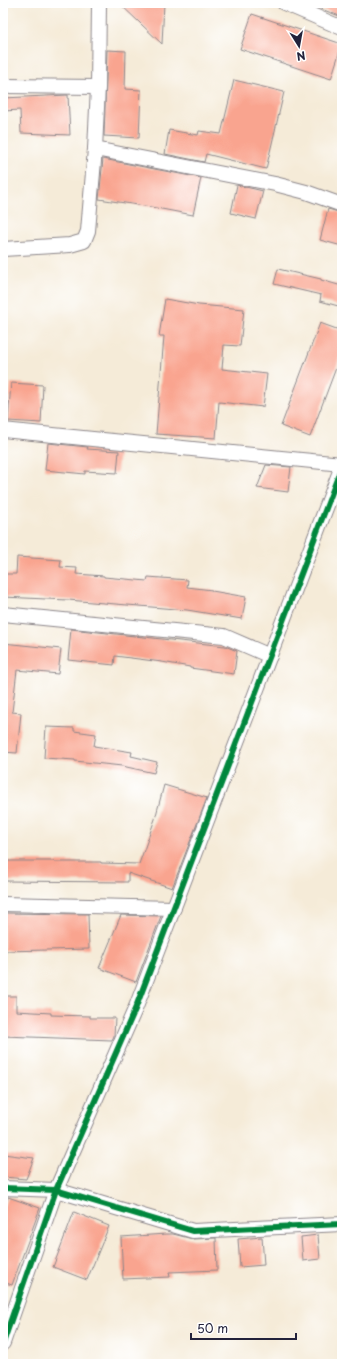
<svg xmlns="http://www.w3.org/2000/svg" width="345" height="1367" viewBox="0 0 345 1367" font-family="'Playpen Sans',sans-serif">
  <rect width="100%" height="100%" fill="#fff"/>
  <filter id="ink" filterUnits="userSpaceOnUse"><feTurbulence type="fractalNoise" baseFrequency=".025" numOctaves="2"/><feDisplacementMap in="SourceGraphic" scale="8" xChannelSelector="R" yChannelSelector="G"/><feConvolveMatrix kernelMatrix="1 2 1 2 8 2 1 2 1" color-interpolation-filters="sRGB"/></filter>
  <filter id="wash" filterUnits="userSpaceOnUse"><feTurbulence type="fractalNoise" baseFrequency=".012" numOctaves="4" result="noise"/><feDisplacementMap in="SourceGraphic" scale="16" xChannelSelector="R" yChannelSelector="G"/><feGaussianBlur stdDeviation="0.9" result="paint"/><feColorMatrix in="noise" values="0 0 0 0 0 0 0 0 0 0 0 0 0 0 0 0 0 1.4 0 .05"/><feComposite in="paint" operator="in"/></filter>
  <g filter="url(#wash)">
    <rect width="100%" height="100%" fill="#f5ebd8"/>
    <g id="blocks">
      <!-- building -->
      <g fill="#f9a48f">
        <polygon points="119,3 164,3 162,44"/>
        <polygon points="309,3 342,3 342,17 308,4"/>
        <polygon points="252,14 342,44 331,79 240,49"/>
        <polygon points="107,50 126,51 125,89 141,90 139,138 104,136"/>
        <polygon points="234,80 284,92 266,169 206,154 204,162 165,154 169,130 198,135 199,131 221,134"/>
        <polygon points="68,95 70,135 21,133 20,110 3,111 3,98"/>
        <polygon points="103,159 201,178 193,215 151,207 99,199"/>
        <polygon points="237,185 263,191 256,219 231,213"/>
        <polygon points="328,209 342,213 342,246 320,240"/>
        <polygon points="278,269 321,279 321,280 342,286 342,307 320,301 321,295 274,284"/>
        <polygon points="165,299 199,305 244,309 240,346 224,345 222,369 267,374 263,407 219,402 216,438 156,434 164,336 159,336"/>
        <polygon points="320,323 342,331 342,352 310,437 281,426"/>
        <polygon points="11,383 43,385 41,423 8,421"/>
        <polygon points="48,443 88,447 87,449 119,451 117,473 85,471 85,474 45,470"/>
        <polygon points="266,465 291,467 288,492 257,488"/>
        <polygon points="17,557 61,560 60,567 77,568 76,574 104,576 104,577 147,581 148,577 188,580 187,587 212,590 212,591 246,597 242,619 187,610 68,600 3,597 3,574 16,574"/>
        <polygon points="71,629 225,646 237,651 234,674 190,668 190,667 162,662 115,656 114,665 68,660"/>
        <polygon points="3,643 61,649 58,674 17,670 12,712 21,713 17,753 3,752"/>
        <polygon points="46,727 74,728 74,731 96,734 94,746 132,752 131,756 157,762 154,773 122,766 75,761 75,760 44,758"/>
        <polygon points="164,785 207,798 172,888 128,873 128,882 3,881 3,861 55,861 55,862 101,862 101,863 139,864 155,819"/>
        <polygon points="3,913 88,914 89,949 4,951"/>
        <polygon points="121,915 161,916 136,982 99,968"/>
        <polygon points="3,996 16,996 16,1011 51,1013 51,1015 90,1016 90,1018 115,1018 114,1036 112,1040 3,1036"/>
        <polygon points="3,1154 34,1158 26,1179 3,1177"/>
        <polygon points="8,1197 40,1208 12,1285 3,1282 3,1211"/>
        <polygon points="74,1212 109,1226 87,1280 53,1267"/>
        <polygon points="166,1234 173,1234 193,1239 216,1238 217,1270 169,1272 170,1277 123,1279 121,1237"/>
        <polygon points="318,1235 320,1259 303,1261 301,1237"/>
        <polygon points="262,1237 264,1265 240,1267 238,1239"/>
      </g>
    </g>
  </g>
  <g filter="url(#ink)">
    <use href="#blocks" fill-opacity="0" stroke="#8c868a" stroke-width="1"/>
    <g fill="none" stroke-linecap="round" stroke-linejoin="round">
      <!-- minor casing -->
      <g stroke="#8c868a" stroke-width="16">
        <g id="minor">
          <polyline points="284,3 342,28"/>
          <polyline points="3,86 98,87"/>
          <polyline points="95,149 275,184 306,192 342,205"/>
          <polyline points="3,249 70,245 84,241 88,231 95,149 98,87 99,3"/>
          <polyline points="3,430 342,464"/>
          <polyline points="3,614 224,636 270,656"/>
          <polyline points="3,904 174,908"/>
          <polyline points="3,1188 56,1190 193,1231 342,1224"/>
          <polyline points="3,1343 56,1190 136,1007 342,466"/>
        </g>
      </g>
      <!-- minor -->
      <use href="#minor" stroke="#fff" stroke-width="14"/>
      <!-- cycleway casing -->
      <g stroke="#fff" stroke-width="8">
        <g id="cycleway">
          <polyline points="3,1188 56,1190 193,1231 342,1224"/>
          <polyline points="3,1343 56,1190 136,1007 342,466"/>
        </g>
      </g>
      <!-- cycleway -->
      <use href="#cycleway" stroke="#00873e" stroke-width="6"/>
    </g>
  </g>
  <!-- margin -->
  <rect width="345" height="1367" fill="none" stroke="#fff" stroke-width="16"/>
  <!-- north arrow -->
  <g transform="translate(299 46) rotate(169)" stroke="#ffffff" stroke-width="3" paint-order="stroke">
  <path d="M0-3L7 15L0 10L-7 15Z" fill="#22223b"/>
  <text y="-6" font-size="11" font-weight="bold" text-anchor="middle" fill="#22223b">N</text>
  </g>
  <!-- scale -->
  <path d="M191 1333v6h105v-6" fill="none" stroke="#22223b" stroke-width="2"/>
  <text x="197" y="1333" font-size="12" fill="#22223b" stroke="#ffffff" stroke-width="3" paint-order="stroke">50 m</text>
</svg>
